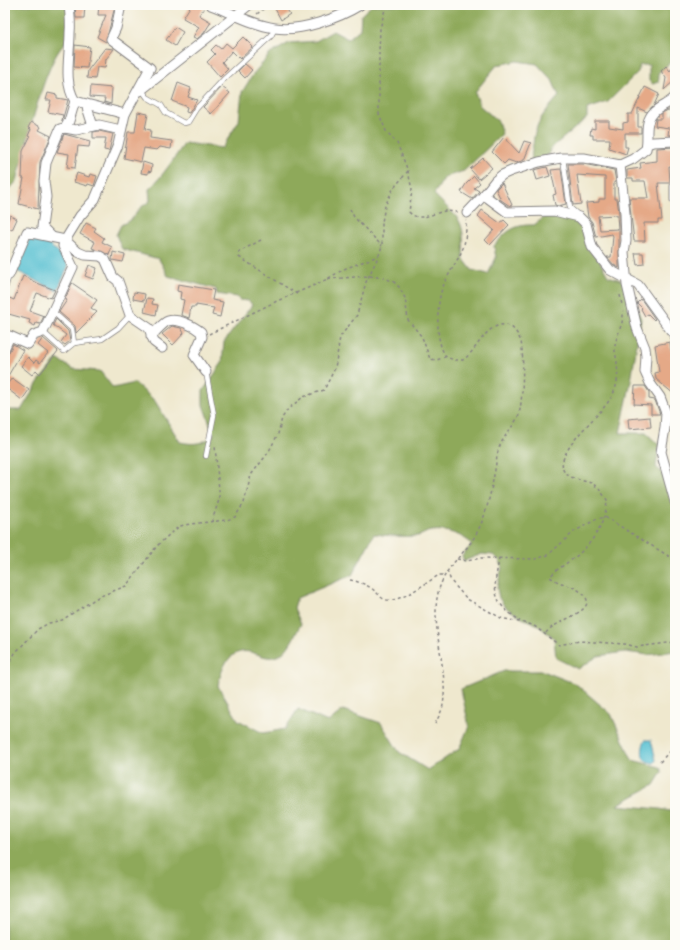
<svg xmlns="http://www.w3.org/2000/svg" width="680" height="950" viewBox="0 0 680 950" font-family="Pangolin,sans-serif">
  <rect width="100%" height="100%" fill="#fdfcf7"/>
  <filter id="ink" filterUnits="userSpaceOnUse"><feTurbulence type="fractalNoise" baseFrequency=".025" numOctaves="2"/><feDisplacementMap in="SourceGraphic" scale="8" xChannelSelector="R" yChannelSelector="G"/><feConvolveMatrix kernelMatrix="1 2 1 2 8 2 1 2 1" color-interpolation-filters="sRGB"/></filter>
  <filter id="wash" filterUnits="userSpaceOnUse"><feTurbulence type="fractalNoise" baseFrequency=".012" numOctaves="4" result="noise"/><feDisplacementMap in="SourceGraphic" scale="16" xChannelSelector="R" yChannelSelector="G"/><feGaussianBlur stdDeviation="0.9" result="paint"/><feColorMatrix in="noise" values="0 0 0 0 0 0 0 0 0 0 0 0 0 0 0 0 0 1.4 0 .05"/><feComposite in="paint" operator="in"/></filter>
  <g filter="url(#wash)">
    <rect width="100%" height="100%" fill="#efe8ce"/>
    <!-- forest -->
    <g fill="#8ea95a" stroke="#58664a">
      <path d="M 5,5 L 68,5 L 67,42 C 45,56 25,152 17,181 L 5,194 Z"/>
      <path d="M 372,5 L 675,5 L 675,59 L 658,73 L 659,78 L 658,82 L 653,84 L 649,81 L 649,65 L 640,65 L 638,72 L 608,102 L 587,109 L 587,118 L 550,149 L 549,155 L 532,161 C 531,155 532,150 533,145 C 535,122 544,113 559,96 L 552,80 L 537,64 L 517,61 L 497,65 L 475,92 L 480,106 L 498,121 L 502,134 L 464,171 L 445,177 L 434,194 C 460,221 465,217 463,258 L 472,270 L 488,274 L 496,258 L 494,246 C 506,231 515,224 534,225 L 547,215 L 573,214 L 608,276 L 627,282 L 641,319 L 631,381 L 620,433 L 646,433 L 659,445 L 656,467 L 675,484 L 675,651 L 648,655 L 625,652 L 598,656 L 578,669 L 556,658 L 554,638 L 536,624 L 522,618 L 505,607 L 499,598 L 497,588 L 502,567 L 500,561 L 493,555 L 482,554 L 464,561 L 462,556 L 472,544 C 463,535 446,529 432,531 C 427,531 423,535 418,536 C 403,537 389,536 374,534 L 352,575 L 297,598 L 294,608 L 301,624 C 295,634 289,652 277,656 C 268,660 259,654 250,652 C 228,648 221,670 218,686 L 238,720 L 263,733 L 285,729 L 298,709 L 328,722 L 343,710 L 381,723 L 399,752 L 428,770 L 459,749 L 469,726 L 461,689 L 504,671 L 543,671 L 576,684 L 611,714 L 632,760 L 660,767 L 662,772 L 654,785 L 617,805 L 660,809 L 675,812 L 675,945 L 5,945 L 5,410 L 21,410 L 39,381 L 57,359 L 73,369 L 100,371 L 113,388 L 135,383 L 155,401 L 180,442 C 195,445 202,444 214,435 L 203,405 L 203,391 L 222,363 L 224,342 L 252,305 L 249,301 L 239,300 L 237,297 L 217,294 L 216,289 L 168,276 L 159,259 L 122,249 L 116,235 L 121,225 L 132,219 L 140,208 L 150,201 L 149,189 C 164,175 173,159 185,143 L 222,148 L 239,121 L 242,92 L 254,73 L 270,54 L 289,43 L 316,41 L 333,31 L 348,39 L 360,29 L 361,15 Z"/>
    </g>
    <!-- water -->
    <g fill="#56c0d1" stroke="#3c7186">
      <path d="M 31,235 C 42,238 66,256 68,267 L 57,291 L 17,271 Z"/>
      <path d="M 645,740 L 651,740 L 656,760 L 654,763 C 640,762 641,750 645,740 Z"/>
    </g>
    <g id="blocks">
      <!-- building -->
      <g fill="#e5a987" fill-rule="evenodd">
        <polygon points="75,5 85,5 84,18 76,18"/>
        <polygon points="99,5 115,6 106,42 97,37 106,15 98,15"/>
        <polygon points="191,5 199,5 204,8 199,15 211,22 204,33 197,39 193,37 199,27 183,18"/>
        <polygon points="273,5 284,5 290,14 281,20"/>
        <polygon points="175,27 183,32 175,46 166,40"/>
        <polygon points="243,37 253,47 240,59 232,51 222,62 228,69 220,77 207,62 215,54 211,50 216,45 221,49 226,43 232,48"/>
        <polygon points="75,45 90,47 87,68 74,67"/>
        <polygon points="105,48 114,49 106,59 105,68 97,67 95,79 87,78 88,70"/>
        <polygon points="245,64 252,70 245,78 238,71"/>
        <polygon points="675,64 675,80 664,90 666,78 661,71 666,66 670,71"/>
        <polygon points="178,83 191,88 188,97 197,100 189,113 186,112 187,107 172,101"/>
        <polygon points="91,86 112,88 111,104 104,102 105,98 90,97"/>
        <polygon points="222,87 230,93 211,114 203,107"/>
        <polygon points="645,87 659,94 654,105 647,112 638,108 638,127 641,127 641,133 625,133 625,147 628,147 626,154 609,148 610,139 593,139 593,135 590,135 591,128 595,129 595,121 609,121 609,127 623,129 623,123 628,122 628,114 632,114"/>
        <polygon points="48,93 57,95 57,98 68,100 62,121 63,115 48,112 51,100 46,100"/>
        <polygon points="668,110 671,110 670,119 671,114 675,114 675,135 668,135 669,128 655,126 656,119 662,119 662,113"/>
        <polygon points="138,112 148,114 145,129 151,130 150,138 172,141 171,149 160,147 157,150 144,148 141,162 124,158 128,132 135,132"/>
        <polygon points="31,122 41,127 39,130 51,136 40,162 38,209 19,204 24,178 22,178 23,151 30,137 28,136 31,129 28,128"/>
        <polygon points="99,131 113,134 109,151 104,150 106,138 93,138 93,132"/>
        <polygon points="64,134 90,141 89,147 78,146 75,168 67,167 69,154 57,152"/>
        <polygon points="504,137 519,153 524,141 531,143 524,160 516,163 508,160 504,164 492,152"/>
        <polygon points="675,147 675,167 669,166 670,183 658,183 662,220 658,220 658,223 644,223 645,241 634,241 629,198 648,198 645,181 633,181 633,178 627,178 627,170 641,168 640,163 657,161 657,148"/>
        <polygon points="483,158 492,168 479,179 470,169"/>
        <polygon points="143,162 152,165 151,172 148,171 148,174 141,173"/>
        <path d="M 568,164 L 583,164 L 614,170 L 616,182 L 614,182 L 614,199 L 617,199 L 619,213 L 619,268 L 614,265 L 607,257 L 611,257 L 613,236 L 612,234 L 596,237 L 592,222 L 588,217 L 586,203 L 599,202 L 599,199 L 605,199 L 605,177 L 577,175 L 581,204 L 573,205 ZM 617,215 L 618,229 L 600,230 L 598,216 Z"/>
        <polygon points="547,167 550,176 537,180 534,170"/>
        <polygon points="561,169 566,204 558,206 555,205 553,195 556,194 551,170"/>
        <polygon points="77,173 89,177 90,174 97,176 94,186 88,184 87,186 74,182"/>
        <polygon points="474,176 480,183 474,188 479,191 472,199 461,192 466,184"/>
        <polygon points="502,183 512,205 510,206 501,200 496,189"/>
        <polygon points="482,210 500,223 504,220 509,225 490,245 485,240 494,230 478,216"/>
        <polygon points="10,215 17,219 12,230 5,226 5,219 8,220"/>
        <polygon points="86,223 96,228 94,231 104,238 102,242 112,247 109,255 92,248 95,242 80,234"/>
        <polygon points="113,252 125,255 123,262 112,260"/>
        <polygon points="635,253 643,253 644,264 637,265"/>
        <polygon points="89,265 97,268 93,279 85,276"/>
        <polygon points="23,276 32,280 32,281 55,290 51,298 37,293 30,311 44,316 40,324 36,323 35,326 29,323 30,320 5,313 5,296 14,300"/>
        <polygon points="72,283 97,300 91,308 97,312 76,333 75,326 59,312 67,300 65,299"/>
        <polygon points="178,284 214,290 212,300 223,302 220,317 212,315 214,308 196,305 196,307 191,307 189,318 181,315 184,300 180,299 181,292 177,291"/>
        <polygon points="134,292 145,294 144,301 133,299"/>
        <polygon points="147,298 153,299 152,304 158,305 156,315 144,312"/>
        <polygon points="641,299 655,319 654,320 648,314 645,316 641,309 642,308 637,303"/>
        <polygon points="56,319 68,331 70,341 65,345 61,342 66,335 53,325"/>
        <polygon points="172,326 181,328 184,333 173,345 162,334"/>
        <polygon points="43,338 58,351 40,374 36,370 32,375 21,366 28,357 34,363 36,360 40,363 48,353 38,345"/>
        <polygon points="670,342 671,351 675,351 675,395 656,379 655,373 659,372 655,345"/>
        <polygon points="13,344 23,350 5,381 5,353 9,352"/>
        <polygon points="12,378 29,390 22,400 5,387"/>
        <polygon points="635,386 645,386 649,392 649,399 655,400 660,414 651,414 651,405 634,404"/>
        <polygon points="650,417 651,427 629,429 628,419"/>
      </g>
    </g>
  </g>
  <g filter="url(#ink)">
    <use href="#blocks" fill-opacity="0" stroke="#888584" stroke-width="1"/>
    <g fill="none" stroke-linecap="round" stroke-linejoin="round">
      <!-- lane casing -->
      <g stroke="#888584" stroke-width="6">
        <g id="lane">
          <polyline points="142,90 147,97 161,105 166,113 184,123 188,122 196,109 223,80 271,36 275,28"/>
          <polyline points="563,158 570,208 577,214"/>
          <polyline points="5,288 9,275"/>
          <polyline points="52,311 72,329 74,343"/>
          <polyline points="43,332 64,351 74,343 102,339 118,328 130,315"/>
          <polyline points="206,456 214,415 206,372"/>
        </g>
      </g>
      <!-- street casing -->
      <g stroke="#888584" stroke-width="11">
        <g id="street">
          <path d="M 69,5 C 70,14 71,24 70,33 C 70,55 63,82 75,101 L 125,114"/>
          <path d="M 211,5 C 232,13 253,25 275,28 C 300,32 339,18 360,5"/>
          <polyline points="140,91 249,5"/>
          <polyline points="86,104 93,126"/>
          <polyline points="65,128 76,130 99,125 121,130"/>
          <polyline points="647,144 653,142 675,141"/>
          <polyline points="620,165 625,213 626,241 624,252 627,285 637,328 645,348 646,356 645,372 650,383 660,397 666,413 665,428 661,452 675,502"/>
          <polyline points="675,186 675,200"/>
          <polyline points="484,195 507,212 554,211 579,217 586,224 592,247 610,270 638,285 675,336"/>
          <path d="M 467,213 L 484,195 L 495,181 L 502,175 L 511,171 L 539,162 L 561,158 L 584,158 L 620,165 L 633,159 L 646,149 C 649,136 643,123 654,112 C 660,106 669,104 675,97"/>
          <polyline points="51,236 42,227 46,197 44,181 46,163 60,129 65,128 69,121 75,101"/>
          <polyline points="9,275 27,232 65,240 78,252 85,255 100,256 105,259 113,277 118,281 130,315 149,328 154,342 162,348"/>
          <path d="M 151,336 C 156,332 162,323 168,321 C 178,318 194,326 201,332 L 202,337 L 194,355 L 206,372"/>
          <polyline points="5,347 10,336 28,344 34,335 43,332 73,267 63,246 64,242 80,216 95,199 118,145 125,114 150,68 111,39 116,28 121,5"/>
        </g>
      </g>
      <!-- path -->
      <g stroke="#888584" stroke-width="1.5" stroke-dasharray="3 3" stroke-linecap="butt">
        <path d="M 386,5 L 380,29 L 379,51 L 379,114 L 386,131 L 397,143 L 408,171 L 412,190 L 409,212 C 419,223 433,213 445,211 C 450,211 454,212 458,212"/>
        <polyline points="257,14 268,5"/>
        <polyline points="350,209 354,217 382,246"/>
        <polyline points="261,240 239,252 239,257 297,294"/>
        <polyline points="328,279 369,276 385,278 394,282 399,287 405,298 408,320 422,337 430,359 437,360 447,356"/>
        <polyline points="620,295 622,305"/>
        <polyline points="209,334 277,301 322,282 344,269 378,256"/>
        <polyline points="212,521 219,500 219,490 215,446"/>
        <path d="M 499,558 C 497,576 490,591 503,607 C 508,613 515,616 520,621"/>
        <polyline points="457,559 467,561 481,558 536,559 548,555 575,531 597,519 605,517 675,560"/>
        <polyline points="447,571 451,581 467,599 501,618 533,625 559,645 579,641 625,644 637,647 675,642"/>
        <path d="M 350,580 C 360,582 369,585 377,593 C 379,595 381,598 384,599 C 396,606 427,582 439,575 L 443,575"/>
        <path d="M 546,633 C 555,619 604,611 581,592 C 572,585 559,584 550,577 C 556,569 566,564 574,558 C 592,544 606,523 607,500 C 603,494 599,488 593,484 C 585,480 572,480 565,473 C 551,456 596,418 605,406 C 616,393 619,381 617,364 C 617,358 614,351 615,346 C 617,333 624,324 623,311"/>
        <polyline points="5,671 15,653 38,629 49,623 62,620 98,597 126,586 157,546 173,531 180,526 190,524 227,520 235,517 244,503 251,475 268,453 278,434 282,418 288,409 303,397 324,390 335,368 340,337 357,315 366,282 379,255 382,246 382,222 385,206 393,189 408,171"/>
        <path d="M 435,724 C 438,718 442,711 443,705 C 449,670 430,628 438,593 C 445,565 462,558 475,536 C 486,517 490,496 494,475 C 496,467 496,457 499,448 C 503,437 512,428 518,417 C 523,406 524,354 521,342 C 517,331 510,321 497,326 C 482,332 476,351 463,360 C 457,360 450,360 446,356 C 435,343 437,307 441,292 C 446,276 457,263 463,248 C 466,239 466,230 466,220"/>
        <polyline points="660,762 668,753 675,749"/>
      </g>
      <!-- lane -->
      <use href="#lane" stroke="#fff" stroke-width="4.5"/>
      <!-- street -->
      <use href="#street" stroke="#fff" stroke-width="9"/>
    </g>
  </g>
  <!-- margin -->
  <rect width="680" height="950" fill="none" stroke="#fdfcf7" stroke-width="20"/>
</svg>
